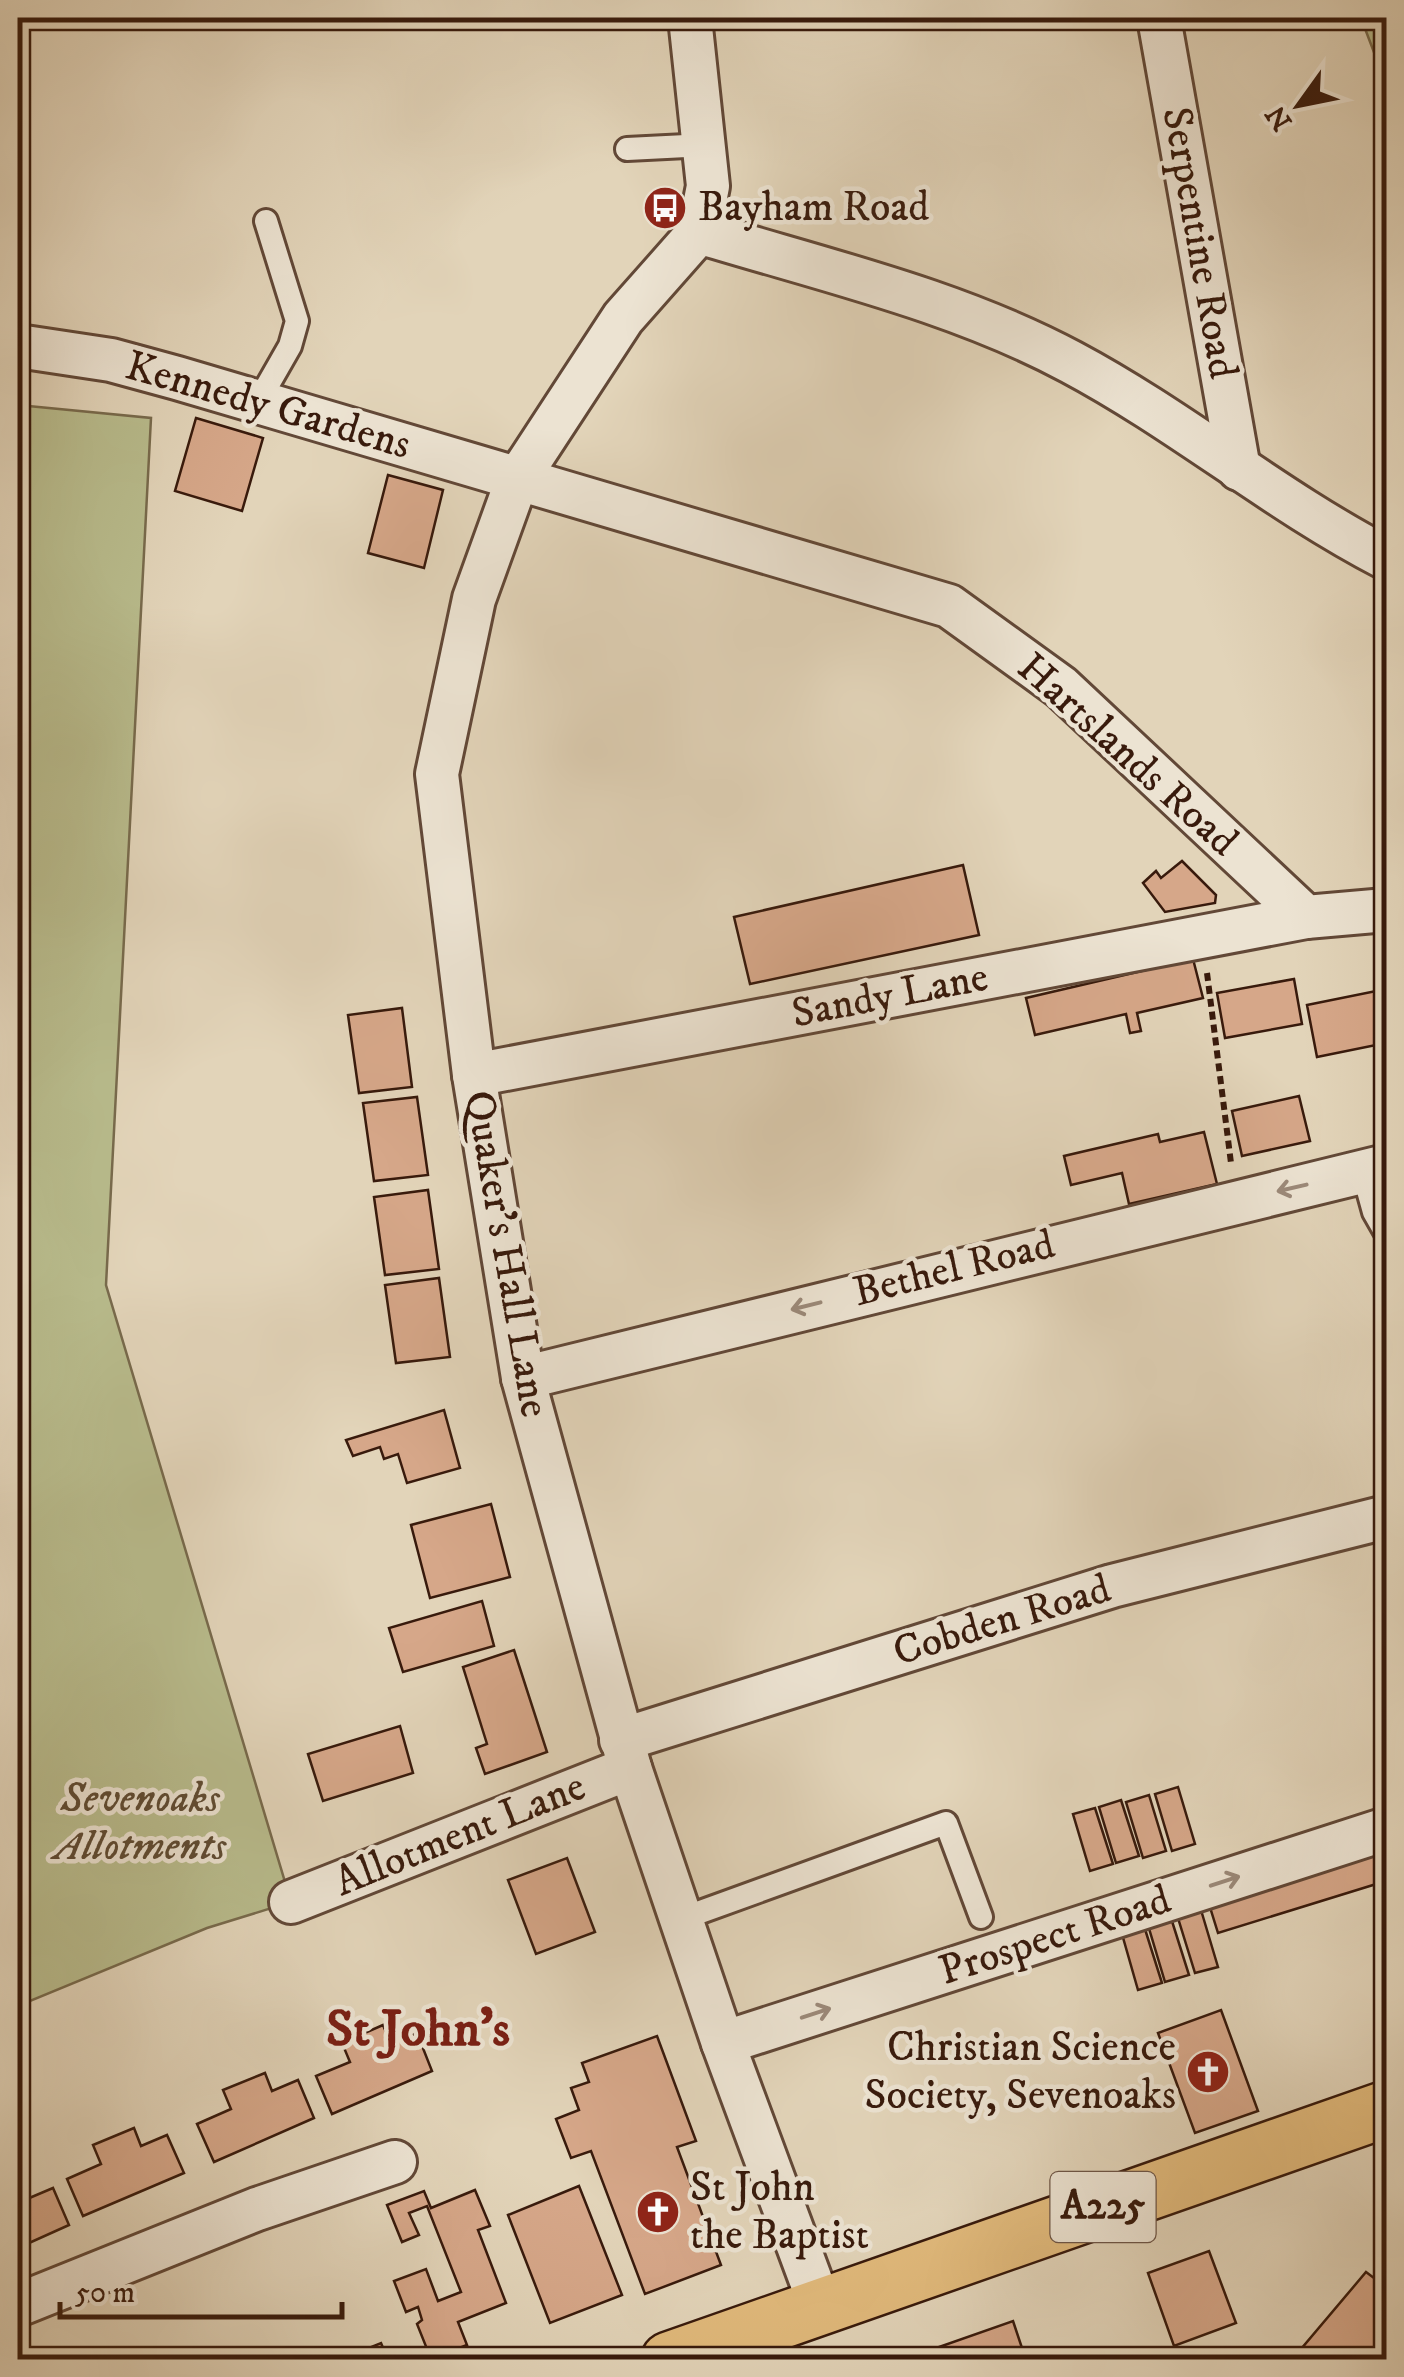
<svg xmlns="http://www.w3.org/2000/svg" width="1404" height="2377" viewBox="0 0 1404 2377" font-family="'IM FELL DW Pica',serif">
  <rect width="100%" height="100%" fill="#e2d4b9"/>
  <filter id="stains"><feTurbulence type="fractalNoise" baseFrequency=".002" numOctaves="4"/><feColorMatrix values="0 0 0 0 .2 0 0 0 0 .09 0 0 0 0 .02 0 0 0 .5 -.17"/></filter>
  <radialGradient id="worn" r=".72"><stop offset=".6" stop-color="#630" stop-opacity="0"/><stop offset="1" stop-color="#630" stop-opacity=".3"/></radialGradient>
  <!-- green -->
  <g fill="#b8bb8c" stroke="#786a4c" stroke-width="2.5">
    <polygon points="1361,18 1386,18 1386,84"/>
    <polygon points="18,405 151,418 106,1285 291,1902 207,1928 18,2006"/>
  </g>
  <!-- building -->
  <g fill="#d6a789" stroke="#381a0c" stroke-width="2.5">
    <polygon points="196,418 263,438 242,511 175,491"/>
    <polygon points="388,475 443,490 424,568 368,553"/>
    <polygon points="1182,861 1216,895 1215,903 1165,912 1143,883 1156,871 1161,878"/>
    <polygon points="963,865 979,935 750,984 734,917"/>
    <polygon points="1193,959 1203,998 1137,1013 1141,1031 1130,1033 1126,1014 1035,1035 1026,998"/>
    <polygon points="1294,979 1302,1024 1225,1038 1217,993"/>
    <polygon points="1386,989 1386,1043 1317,1057 1307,1005"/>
    <polygon points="402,1008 412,1087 359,1093 348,1015"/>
    <polygon points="1299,1096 1310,1141 1242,1156 1232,1111"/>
    <polygon points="417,1097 428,1175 374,1181 363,1103"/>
    <polygon points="1204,1132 1217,1184 1129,1204 1122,1173 1071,1185 1064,1156 1158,1134 1160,1142"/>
    <polygon points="428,1190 439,1269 385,1275 374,1197"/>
    <polygon points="439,1278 450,1357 396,1363 385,1285"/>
    <polygon points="444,1410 460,1468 407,1483 398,1454 384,1459 380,1447 353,1456 346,1440"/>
    <polygon points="491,1504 510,1577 430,1598 411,1525"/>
    <polygon points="482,1601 494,1646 403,1672 389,1628"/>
    <polygon points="514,1650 547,1752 485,1774 476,1748 487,1744 463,1667"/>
    <polygon points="400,1726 413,1773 323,1801 308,1754"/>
    <polygon points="1178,1787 1195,1844 1172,1851 1155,1794"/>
    <polygon points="1149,1795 1166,1851 1143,1858 1126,1802"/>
    <polygon points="1121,1800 1139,1856 1116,1863 1099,1807"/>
    <polygon points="1095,1808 1113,1864 1090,1871 1073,1814"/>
    <polygon points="1386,1835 1386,1881 1218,1933 1205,1891"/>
    <polygon points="567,1858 595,1932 536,1954 508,1880"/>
    <polygon points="1201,1910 1218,1967 1195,1973 1178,1918"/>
    <polygon points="1171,1918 1189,1975 1165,1982 1148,1925"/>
    <polygon points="1144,1926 1162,1983 1138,1990 1122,1934"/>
    <polygon points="1221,2010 1258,2111 1195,2133 1158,2033"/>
    <polygon points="383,2025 391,2044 417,2033 432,2071 332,2114 316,2076 350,2062 342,2043"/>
    <polygon points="657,2036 696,2141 677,2147 721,2265 645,2294 591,2151 571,2158 556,2119 579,2110 571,2088 589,2082 582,2063"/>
    <polygon points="265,2073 272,2091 298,2080 314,2118 214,2162 197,2124 231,2109 223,2090"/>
    <polygon points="134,2128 141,2146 167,2135 184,2173 83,2216 67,2179 101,2164 93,2145"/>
    <polygon points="20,2180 27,2199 53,2188 69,2225 18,2248"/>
    <polygon points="579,2186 622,2295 550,2323 508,2215"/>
    <polygon points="475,2190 490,2226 478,2230 506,2303 458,2322 467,2345 431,2359 417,2324 422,2320 418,2307 406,2312 394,2281 426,2269 438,2301 461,2292 427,2206 409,2213 419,2235 402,2242 387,2205 424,2191 431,2208"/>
    <polygon points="1209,2251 1236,2323 1174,2346 1148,2273"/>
    <polygon points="1366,2272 1386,2287 1386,2360 1301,2360 1296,2355"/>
    <polygon points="1013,2321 1026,2360 902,2360"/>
    <polygon points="381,2343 388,2360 339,2360"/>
  </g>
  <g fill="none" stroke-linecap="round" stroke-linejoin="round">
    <!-- service casing -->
    <g stroke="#624837" stroke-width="28">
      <g id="service">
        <polyline points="627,149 706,145"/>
        <polyline points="258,402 290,346 297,321 266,221"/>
        <polyline points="1363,1172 1374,1212 1386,1233"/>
        <polyline points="681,1919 946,1823 981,1917"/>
      </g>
    </g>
    <!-- minor casing -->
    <g stroke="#624837" stroke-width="48">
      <g id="minor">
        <polyline points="690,18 708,186 699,232 623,318 517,480 474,599 437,774 474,1075 523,1378 630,1768 723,2043 820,2305"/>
        <polyline points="1159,18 1239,469"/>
        <path d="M 699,232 C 823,270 955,300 1071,362 C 1180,420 1276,501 1386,558"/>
        <polyline points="18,346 111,360 177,378 949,606 1061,687 1306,917 1386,910"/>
        <polyline points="474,1075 1306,917"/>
        <polyline points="523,1378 1386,1166"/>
        <polyline points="621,1740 1112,1586 1386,1517"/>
        <polyline points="291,1902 630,1768"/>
        <polyline points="723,2043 1386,1829"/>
        <polyline points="18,2305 257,2209 395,2162"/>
      </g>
    </g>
    <!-- primary casing -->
    <g stroke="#381a0c" stroke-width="60">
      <polyline id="primary" points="669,2360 1386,2109"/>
    </g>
    <!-- path -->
    <polyline stroke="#381a0c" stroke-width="6" stroke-dasharray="8 5" stroke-linecap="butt" points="1207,973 1231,1163"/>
    <!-- service -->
    <use href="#service" stroke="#ece3d2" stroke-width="22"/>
    <!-- minor -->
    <use href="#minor" stroke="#ece3d2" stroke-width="42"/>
    <!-- primary -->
    <use href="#primary" stroke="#e1ba7c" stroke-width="55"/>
  </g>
  <!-- one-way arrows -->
  <defs><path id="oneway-shaft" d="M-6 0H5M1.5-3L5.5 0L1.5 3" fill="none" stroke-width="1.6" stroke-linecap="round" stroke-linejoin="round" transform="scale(2.5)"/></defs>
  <g stroke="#9b8979">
    <use href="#oneway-shaft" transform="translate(1292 1188) rotate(167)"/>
    <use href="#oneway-shaft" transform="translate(806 1306) rotate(166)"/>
    <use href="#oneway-shaft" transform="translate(1225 1881) rotate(-18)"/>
    <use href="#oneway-shaft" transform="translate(816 2013) rotate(-18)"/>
  </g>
  <!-- icons -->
  <defs>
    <g id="bus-disc" transform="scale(2.25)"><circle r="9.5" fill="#8f2418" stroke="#ece3d2"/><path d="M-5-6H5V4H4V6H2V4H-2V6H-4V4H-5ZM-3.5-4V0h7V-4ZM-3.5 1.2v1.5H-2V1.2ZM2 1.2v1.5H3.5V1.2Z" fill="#fff"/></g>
    <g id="church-disc" transform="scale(2.25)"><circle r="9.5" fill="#8f2418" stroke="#ece3d2"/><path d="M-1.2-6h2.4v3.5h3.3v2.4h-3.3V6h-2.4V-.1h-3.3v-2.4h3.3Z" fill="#fff"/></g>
  </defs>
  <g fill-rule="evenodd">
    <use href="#bus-disc" x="665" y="208"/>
    <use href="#church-disc" x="1208" y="2072"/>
    <use href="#church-disc" x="658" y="2212"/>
  </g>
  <g text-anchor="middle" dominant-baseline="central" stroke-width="9" stroke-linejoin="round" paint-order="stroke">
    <!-- shield labels -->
    <rect fill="#ece3d2" stroke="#6e5647" stroke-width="2.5" x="1050.5" y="2172" width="105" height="70" rx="8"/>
    <g font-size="40" font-weight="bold" fill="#381a0c">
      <text x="1103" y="2207">A225</text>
    </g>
    <!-- poi labels -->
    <g font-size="42" fill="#381a0c" stroke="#ece3d2" text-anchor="start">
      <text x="698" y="208">Bayham Road</text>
      <text x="1176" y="2048" text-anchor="end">Christian Science<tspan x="1176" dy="48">Society, Sevenoaks</tspan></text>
      <text x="690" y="2188">St John<tspan x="690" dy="48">the Baptist</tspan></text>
    </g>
    <!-- street labels -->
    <g font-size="42" fill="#381a0c" stroke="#ece3d2">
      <text transform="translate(1199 243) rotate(80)">Serpentine Road</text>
      <text transform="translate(268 406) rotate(16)">Kennedy Gardens</text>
      <text transform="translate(1127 755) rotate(42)">Hartslands Road</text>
      <text transform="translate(890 996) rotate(-11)">Sandy Lane</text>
      <text transform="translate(506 1254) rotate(80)">Quaker's Hall Lane</text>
      <text transform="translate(954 1269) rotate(-14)">Bethel Road</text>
      <text transform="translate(1002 1621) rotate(-17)">Cobden Road</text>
      <text transform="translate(460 1835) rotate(-22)">Allotment Lane</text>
      <text transform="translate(1055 1936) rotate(-18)">Prospect Road</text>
    </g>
    <!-- park labels -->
    <g font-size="42" font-style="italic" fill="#5e4a32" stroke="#ece3d2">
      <text x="140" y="1799">Sevenoaks<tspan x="140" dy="48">Allotments</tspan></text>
    </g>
    <!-- district labels -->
    <g font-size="52" font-weight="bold" fill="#7a1f14" stroke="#ece3d2">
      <text x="418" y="2030">St John's</text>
    </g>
  </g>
  <!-- margin -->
  <rect width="1404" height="2377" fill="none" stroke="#e2d4b9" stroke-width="60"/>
  <rect x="20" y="20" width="1364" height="2337" fill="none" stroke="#381a0c" stroke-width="5"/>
  <rect x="30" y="30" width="1344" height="2317" fill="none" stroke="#381a0c" stroke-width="2.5"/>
  <!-- north arrow -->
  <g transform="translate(1299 105) rotate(237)" stroke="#ece3d2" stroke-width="8" paint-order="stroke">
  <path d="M0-8L18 38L0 25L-18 38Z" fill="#381a0c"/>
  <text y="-15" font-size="28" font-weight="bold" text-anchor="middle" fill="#381a0c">N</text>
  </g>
  <!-- scale -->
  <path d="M60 2302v15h282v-15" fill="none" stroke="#381a0c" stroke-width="5"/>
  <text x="75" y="2302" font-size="30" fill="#381a0c" stroke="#ece3d2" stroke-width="8" paint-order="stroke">50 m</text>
  <rect width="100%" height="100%" filter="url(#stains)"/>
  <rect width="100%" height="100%" fill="url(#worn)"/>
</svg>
